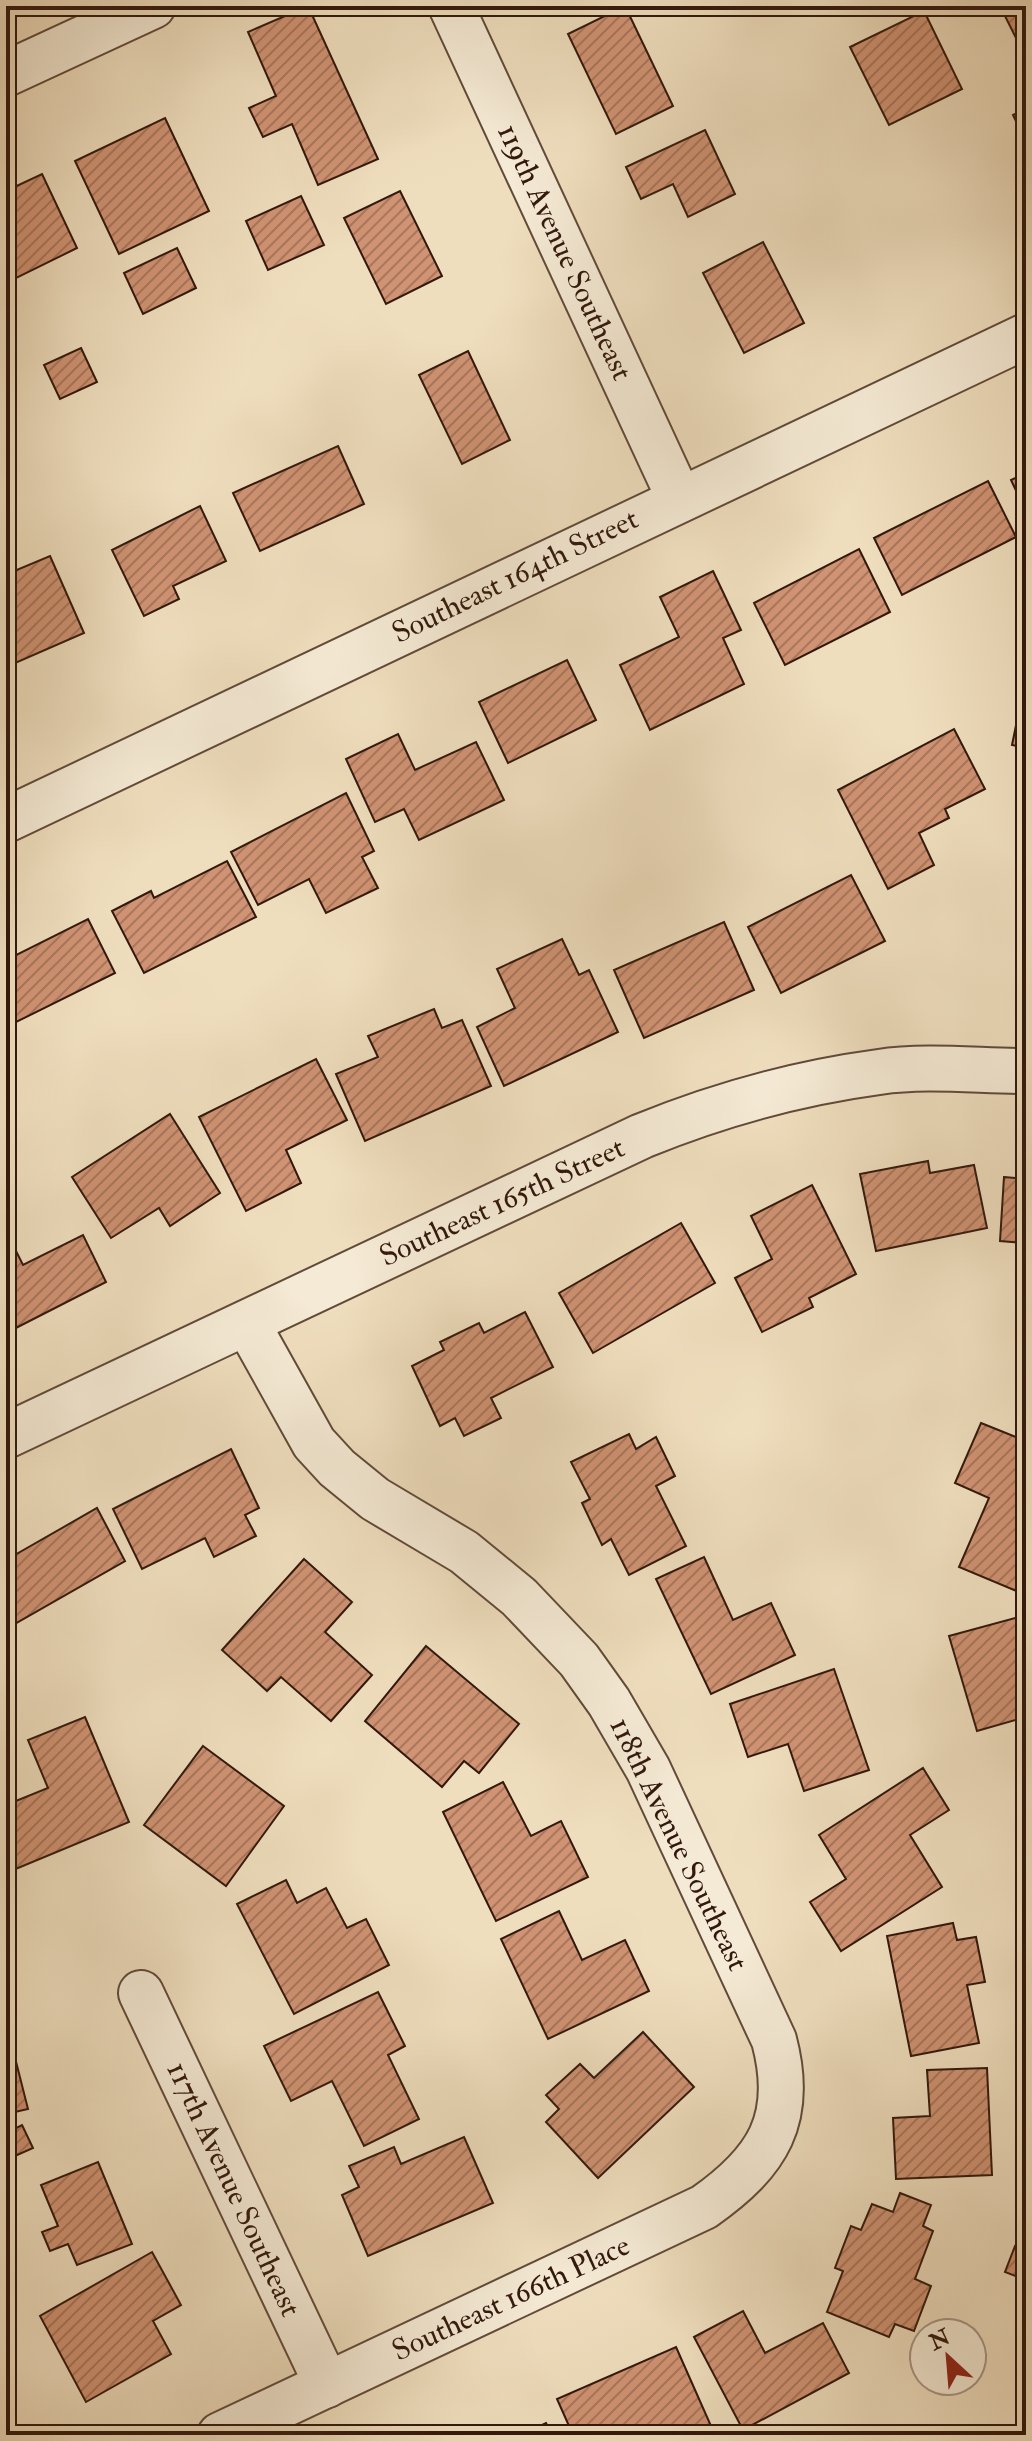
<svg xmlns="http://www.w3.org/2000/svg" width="1032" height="2441" viewBox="0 0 1032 2441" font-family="'IM FELL Double Pica',serif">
  <defs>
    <pattern id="building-hatch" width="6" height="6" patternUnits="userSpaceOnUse" patternTransform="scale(2)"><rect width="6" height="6" fill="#d09373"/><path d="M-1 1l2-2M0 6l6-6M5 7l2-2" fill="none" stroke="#a9775d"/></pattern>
  </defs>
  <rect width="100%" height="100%" fill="#efdebe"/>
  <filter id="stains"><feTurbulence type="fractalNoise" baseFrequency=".0025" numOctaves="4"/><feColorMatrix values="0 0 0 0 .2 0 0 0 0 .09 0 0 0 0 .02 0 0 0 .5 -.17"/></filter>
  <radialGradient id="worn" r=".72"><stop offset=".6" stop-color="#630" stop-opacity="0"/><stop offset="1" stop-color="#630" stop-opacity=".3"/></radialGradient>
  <!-- building -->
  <g fill="url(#building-hatch)" stroke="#32180d" stroke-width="2">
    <polygon points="308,6 378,159 318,185 292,124 263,137 249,108 276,96 248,32"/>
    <polygon points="625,6 673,106 616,134 568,34"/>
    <polygon points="1000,6 1026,6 1026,58"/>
    <polygon points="924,11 962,89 889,125 850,47"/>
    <polygon points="1026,109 1026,142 1013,115"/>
    <polygon points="165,118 209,211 119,254 75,161"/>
    <polygon points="705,130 735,194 688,217 673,184 641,199 626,167"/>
    <polygon points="42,174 77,248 6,283 6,191"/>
    <polygon points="400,191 442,276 386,304 344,218"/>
    <polygon points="301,196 324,245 268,270 246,221"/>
    <polygon points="763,242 804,323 744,353 703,273"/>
    <polygon points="177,248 196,288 143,314 124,273"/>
    <polygon points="81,348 97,382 60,399 44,365"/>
    <polygon points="468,351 510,440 462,464 419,375"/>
    <polygon points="338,446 364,504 260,551 233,493"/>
    <polygon points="1026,473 1026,512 1011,480"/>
    <polygon points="988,481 1016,537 902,595 874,538"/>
    <polygon points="200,506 226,561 173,586 179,599 144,616 112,550"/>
    <polygon points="859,549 890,612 785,665 754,603"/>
    <polygon points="50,556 84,633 6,667 6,591 13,588 7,574"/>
    <polygon points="713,571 741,630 723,638 744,684 650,730 620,665 679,637 660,597"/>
    <polygon points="567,660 596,720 508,763 479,702"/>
    <polygon points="1026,676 1026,748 1012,745"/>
    <polygon points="954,729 985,789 945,809 949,818 919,833 934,865 888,889 838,790"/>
    <polygon points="398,734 415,770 476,742 504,800 419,840 404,809 375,822 346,759"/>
    <polygon points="346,793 374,851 362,857 378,888 326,913 309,879 258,905 231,852"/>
    <polygon points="227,861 256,917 144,973 112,911 151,891 154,898"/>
    <polygon points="851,875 885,941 781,993 748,927"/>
    <polygon points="88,919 115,973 6,1027 6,960"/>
    <polygon points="724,922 754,990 644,1038 614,970"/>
    <polygon points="562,939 579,975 589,970 618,1032 504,1086 477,1027 515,1008 497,969"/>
    <polygon points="434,1009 442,1028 462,1020 491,1086 365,1141 336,1074 378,1057 368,1036"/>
    <polygon points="316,1059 347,1120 286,1150 301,1183 246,1211 199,1117"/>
    <polygon points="170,1114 220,1193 170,1226 159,1208 111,1238 72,1177"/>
    <polygon points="928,1161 930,1173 974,1165 987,1228 876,1251 860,1174"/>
    <polygon points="1004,1177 1026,1179 1026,1243 1000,1241"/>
    <polygon points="812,1185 856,1274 809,1298 813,1307 762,1332 735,1278 772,1259 751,1216"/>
    <polygon points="681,1223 715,1283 593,1353 559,1293"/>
    <polygon points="6,1231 23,1265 83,1235 106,1282 6,1333"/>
    <polygon points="525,1312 553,1367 491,1398 501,1418 464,1436 455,1418 440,1426 412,1366 444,1350 440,1342 479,1323 484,1333"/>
    <polygon points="981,1423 1026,1441 1026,1595 959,1567 989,1498 955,1483"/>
    <polygon points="629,1434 636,1449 656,1437 675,1476 656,1486 686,1546 629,1575 611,1539 602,1545 582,1503 590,1499 571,1462"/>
    <polygon points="231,1449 259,1508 245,1515 256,1536 214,1557 205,1538 142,1569 113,1509"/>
    <polygon points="97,1508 125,1561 11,1626 6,1616 6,1560"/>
    <polygon points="704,1557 733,1620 771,1603 795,1655 711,1694 656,1579"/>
    <polygon points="304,1559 352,1602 325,1632 372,1675 331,1721 281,1677 267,1691 222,1650"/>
    <polygon points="1026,1615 1026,1717 977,1731 949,1636"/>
    <polygon points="426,1646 519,1724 479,1773 464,1761 442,1787 365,1721"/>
    <polygon points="834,1669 869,1770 804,1791 788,1744 748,1757 730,1704"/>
    <polygon points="85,1717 129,1822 6,1873 6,1805 48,1788 28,1740"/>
    <polygon points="203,1746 284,1806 226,1886 144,1825"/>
    <polygon points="923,1768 949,1810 910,1835 942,1887 841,1951 810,1902 846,1879 819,1835"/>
    <polygon points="503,1782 531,1836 561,1821 588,1877 496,1921 443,1812"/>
    <polygon points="286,1880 297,1903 326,1888 347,1928 366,1919 389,1965 294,2014 237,1904"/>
    <polygon points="559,1911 582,1960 625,1940 649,1991 548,2039 501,1939"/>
    <polygon points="953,1923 957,1940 976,1937 985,1982 967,1985 979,2043 911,2056 887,1936"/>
    <polygon points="378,1992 405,2046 388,2055 419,2119 364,2146 332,2081 291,2101 264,2046"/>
    <polygon points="6,2022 28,2109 6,2114"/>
    <polygon points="643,2032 694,2087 598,2178 546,2122 559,2109 546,2095 580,2064 594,2078"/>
    <polygon points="987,2068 992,2175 896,2179 893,2118 930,2116 927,2070"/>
    <polygon points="22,2125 33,2148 6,2160 6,2133"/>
    <polygon points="464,2137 493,2203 368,2256 342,2195 359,2187 349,2166 394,2147 401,2164"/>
    <polygon points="98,2162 132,2244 77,2265 68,2244 50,2251 42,2232 58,2226 41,2185"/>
    <polygon points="900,2193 931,2205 923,2226 933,2231 915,2279 931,2286 914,2331 895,2324 889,2337 827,2312 843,2271 835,2268 851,2226 861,2230 872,2204 893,2212"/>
    <polygon points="1015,2246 1026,2251 1026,2280 1005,2272"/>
    <polygon points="152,2252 181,2305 153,2321 171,2354 86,2402 40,2316"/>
    <polygon points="743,2311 765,2353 823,2323 849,2373 743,2430 694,2337"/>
    <polygon points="676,2347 715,2435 648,2435 646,2430 634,2435 573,2435 557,2399"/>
    <polygon points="1026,2420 1026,2435 1007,2435"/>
    <polygon points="546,2423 552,2435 521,2435"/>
  </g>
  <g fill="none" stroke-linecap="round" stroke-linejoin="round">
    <!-- minor casing -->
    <g stroke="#614a39" stroke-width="48">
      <g id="minor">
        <polyline points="451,6 679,498"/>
        <polyline points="6,74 153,6"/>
        <polyline points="6,820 1026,336"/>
        <path d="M 6,1436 L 642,1136 C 718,1105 797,1083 879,1072 C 926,1065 978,1071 1026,1071"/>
        <polyline points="141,1993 327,2385"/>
        <path d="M 220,2435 L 704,2207 C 768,2162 795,2119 774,2040 L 648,1769 L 609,1702 L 579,1660 L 519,1597 L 464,1552 L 375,1499 L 337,1468 L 314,1443 L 247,1323"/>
      </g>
    </g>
    <!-- minor -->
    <use href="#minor" stroke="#f5ead5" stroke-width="44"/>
  </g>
  <g text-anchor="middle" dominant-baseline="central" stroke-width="7" stroke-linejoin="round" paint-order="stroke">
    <!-- street labels -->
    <g font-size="30" fill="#32180d" stroke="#f5ead5">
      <text transform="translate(565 252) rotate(65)">119th Avenue Southeast</text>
      <text transform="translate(515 576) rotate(-26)">Southeast 164th Street</text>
      <text transform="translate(502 1202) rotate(-25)">Southeast 165th Street</text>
      <text transform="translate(679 1844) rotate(64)">118th Avenue Southeast</text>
      <text transform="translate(234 2189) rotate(65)">117th Avenue Southeast</text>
      <text transform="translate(511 2298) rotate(-25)">Southeast 166th Place</text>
    </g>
  </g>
  <!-- margin -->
  <rect width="1032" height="2441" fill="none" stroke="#efdebe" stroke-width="32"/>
  <rect x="8" y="8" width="1016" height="2425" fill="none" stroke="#32180d" stroke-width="4"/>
  <rect x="16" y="16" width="1000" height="2409" fill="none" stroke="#32180d" stroke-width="2"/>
  <!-- north arrow -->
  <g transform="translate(948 2357) rotate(334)"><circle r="38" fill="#f5ead5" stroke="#a79685" stroke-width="2"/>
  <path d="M0-6L14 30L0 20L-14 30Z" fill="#8f2418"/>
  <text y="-12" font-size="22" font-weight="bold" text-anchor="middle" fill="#32180d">N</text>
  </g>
  <rect width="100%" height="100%" filter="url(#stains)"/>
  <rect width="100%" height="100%" fill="url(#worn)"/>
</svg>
